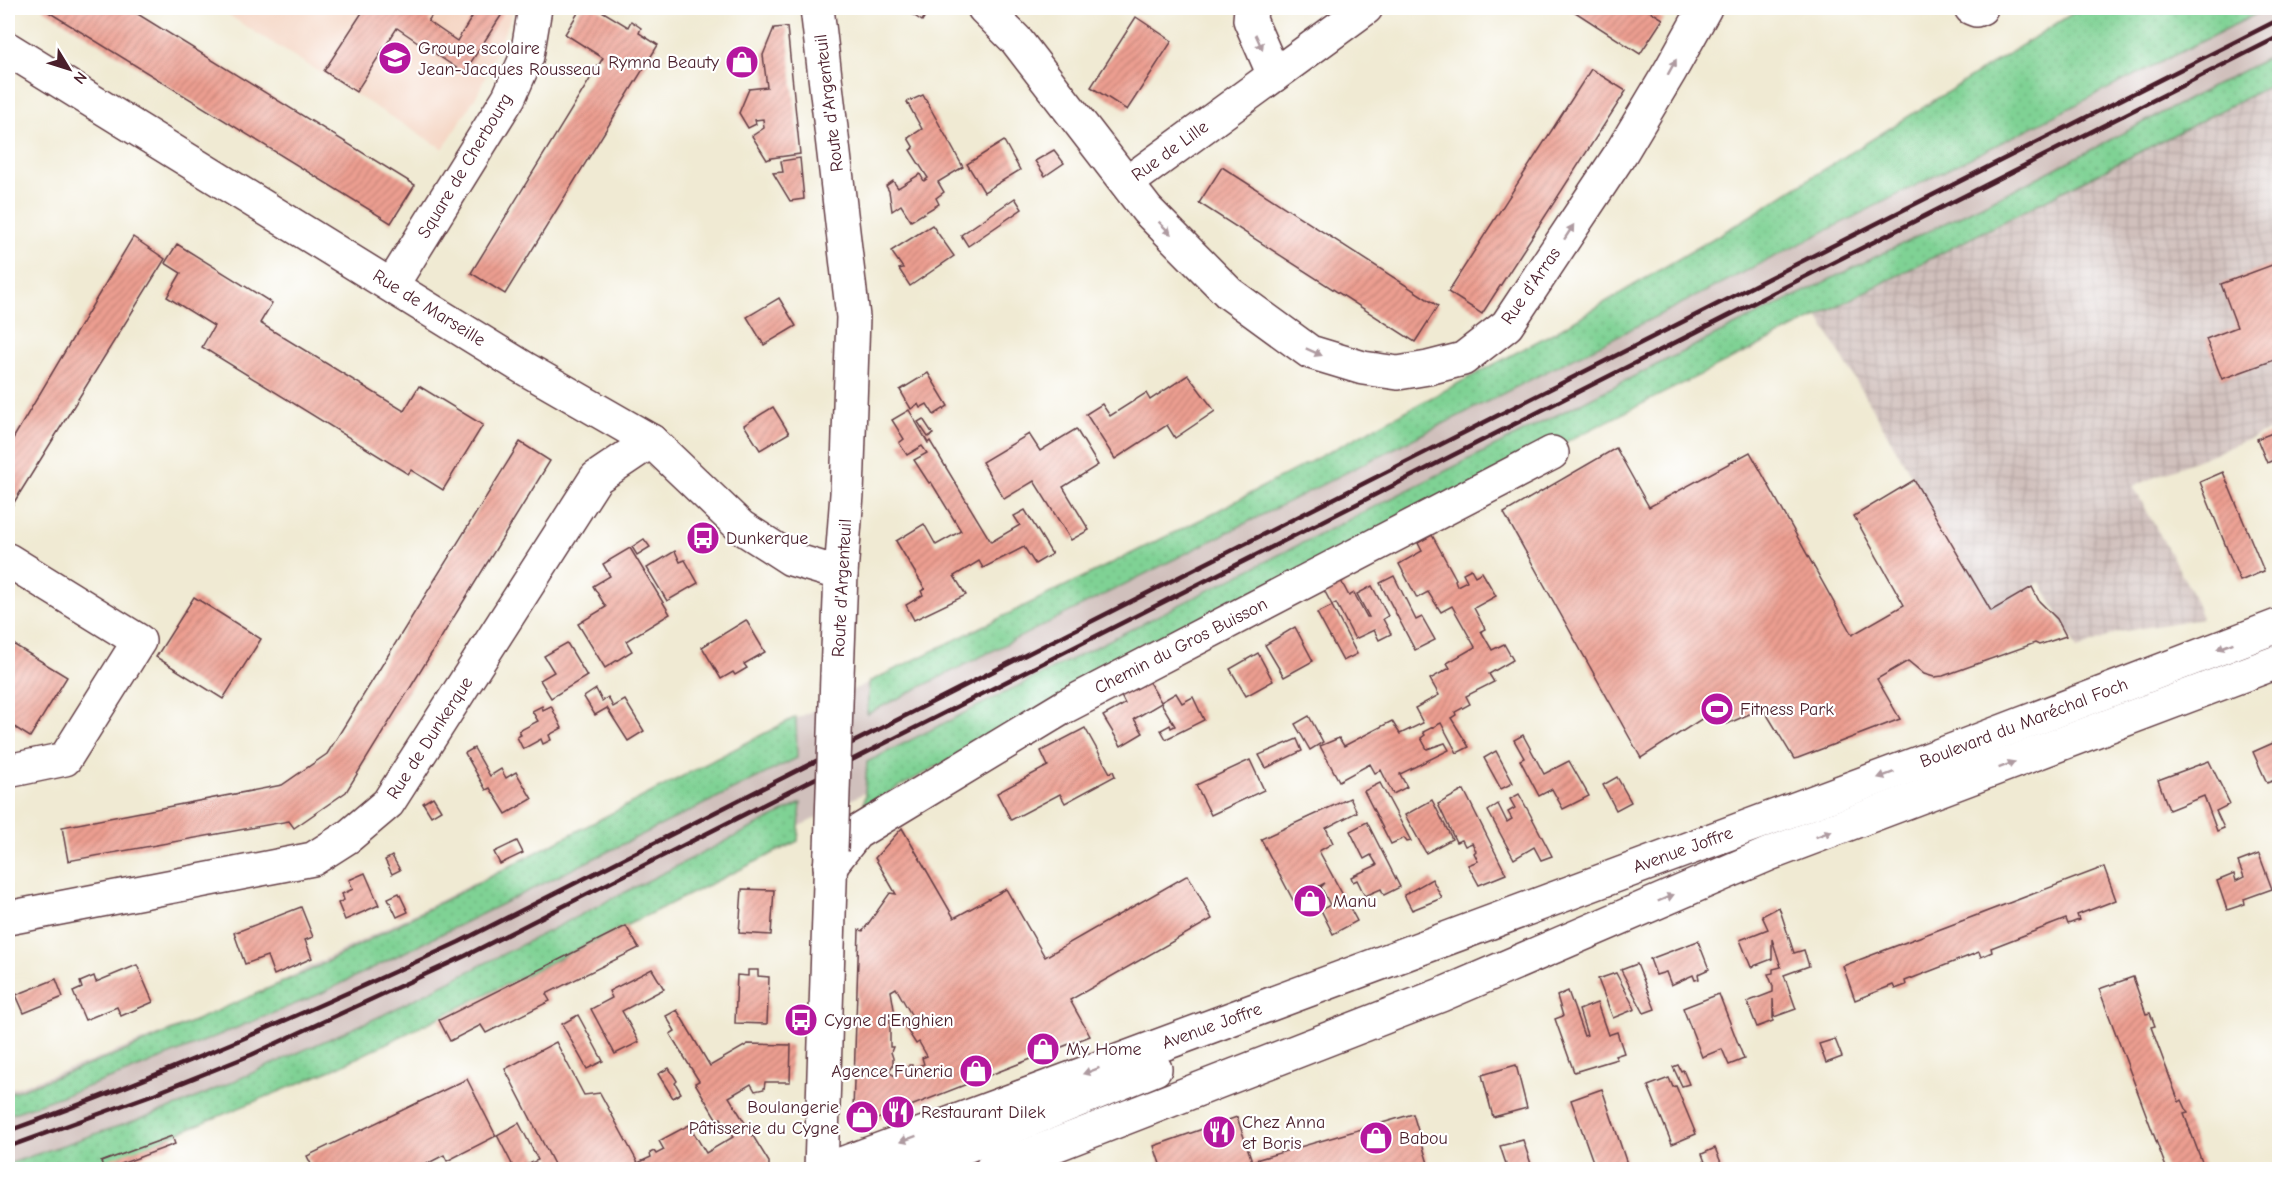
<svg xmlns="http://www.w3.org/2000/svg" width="2287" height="1177" viewBox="0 0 2287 1177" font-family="'Comic Neue',sans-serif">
  <defs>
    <pattern id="industrial-grid" width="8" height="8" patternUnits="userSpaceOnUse" patternTransform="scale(1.5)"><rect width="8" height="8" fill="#d0c0bc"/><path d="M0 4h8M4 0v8" fill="none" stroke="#b4a5a2"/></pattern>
    <pattern id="green-dots" width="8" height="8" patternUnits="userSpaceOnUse" patternTransform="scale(1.5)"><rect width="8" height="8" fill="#7fd294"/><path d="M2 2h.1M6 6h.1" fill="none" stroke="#6fb480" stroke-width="1.8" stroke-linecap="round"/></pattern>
    <pattern id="building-hatch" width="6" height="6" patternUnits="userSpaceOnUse" patternTransform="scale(1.5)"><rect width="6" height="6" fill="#ed9f91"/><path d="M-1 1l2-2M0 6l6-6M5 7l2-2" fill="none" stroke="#c28177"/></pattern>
  </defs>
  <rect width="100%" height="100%" fill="#fff"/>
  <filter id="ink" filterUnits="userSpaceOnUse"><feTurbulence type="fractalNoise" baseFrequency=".0167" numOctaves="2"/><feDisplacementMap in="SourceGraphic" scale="12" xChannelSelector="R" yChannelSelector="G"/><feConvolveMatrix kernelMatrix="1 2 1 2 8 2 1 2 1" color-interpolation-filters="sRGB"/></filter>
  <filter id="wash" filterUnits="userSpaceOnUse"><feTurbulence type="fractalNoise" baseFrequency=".008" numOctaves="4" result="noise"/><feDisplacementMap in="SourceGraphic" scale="24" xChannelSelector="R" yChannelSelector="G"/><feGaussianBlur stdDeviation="1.35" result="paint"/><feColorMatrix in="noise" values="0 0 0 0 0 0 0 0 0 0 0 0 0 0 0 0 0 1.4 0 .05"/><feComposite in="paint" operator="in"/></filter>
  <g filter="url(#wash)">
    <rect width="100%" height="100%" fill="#f0ead3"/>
    <!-- built -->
    <polygon fill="#f4d3c0" points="219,8 515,8 478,93 443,149 242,24"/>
    <!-- industrial -->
    <polygon fill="url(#industrial-grid)" points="2279,79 2279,427 2133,486 2191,591 2202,618 2119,632 2077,649 2040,582 1991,611 1818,316"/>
    <!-- railway -->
    <polygon fill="#d0c0bc" points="2088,8 2279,8 2279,79 1743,355 1564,429 512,976 70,1170 8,1169 8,1090 92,1061 244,1000 869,682 1553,352"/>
    <!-- green -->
    <g fill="url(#green-dots)" stroke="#647860" stroke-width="1.5">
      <polygon points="2081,8 2268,8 867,714 869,682 1202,519 1555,332 1739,223"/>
      <polygon points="2279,52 2279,81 1818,316 1199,625 864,806 867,762 1730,328 2029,182"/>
      <polygon points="796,717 797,758 320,994 123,1074 8,1115 8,1094 116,1055 313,969"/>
      <polygon points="801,803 798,841 334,1069 90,1169 8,1169 8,1164 180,1105 383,1015"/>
    </g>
    <g id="blocks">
      <!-- building -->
      <g fill="url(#building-hatch)" fill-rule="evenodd">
        <polygon points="42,8 128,8 415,185 391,223"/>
        <polygon points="365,8 437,8 428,21 457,41 472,17 458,8 506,8 464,73 397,28 356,92 324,71"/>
        <polygon points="581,8 597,8 628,27 631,21 641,28 639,33 658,45 505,294 471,273 603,58 565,34"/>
        <polygon points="911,8 930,8 922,21 909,12"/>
        <polygon points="1569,8 1645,8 1663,19 1640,54"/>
        <polygon points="1136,17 1172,41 1127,110 1091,87"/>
        <polygon points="787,27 800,154 771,158 767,160 752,136 764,128 763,119 755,120 756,124 748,128 739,113 749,89 767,87 763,55 774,28"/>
        <polygon points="1591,69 1626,91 1482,314 1448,292"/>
        <polygon points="923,95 963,167 938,182 944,192 936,198 939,204 911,221 901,205 892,211 889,191 886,186 893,181 898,188 920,174 924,181 928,178 910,150 914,148 908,138 922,129 907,102"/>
        <polygon points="1004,141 1020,170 984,192 967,164"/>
        <polygon points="1054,150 1064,163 1045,176 1035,161"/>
        <polygon points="800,158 804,199 790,201 773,173 783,172 781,161"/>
        <polygon points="1222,167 1438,306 1415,342 1199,203"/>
        <polygon points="1015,198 1022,209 968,246 961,235"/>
        <polygon points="932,225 954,256 910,286 899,269 903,268 891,251"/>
        <polygon points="133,237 165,259 8,512 8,447"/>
        <polygon points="177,244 272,303 260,323 404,411 419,386 483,425 443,490 411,470 408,474 202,347 214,326 167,297 181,273 165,263"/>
        <polygon points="2280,262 2280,358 2222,379 2206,339 2237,327 2221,284"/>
        <polygon points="779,298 796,326 764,345 747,317"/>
        <polygon points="928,373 948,406 934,415 927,404 920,408 918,404 911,409 900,390"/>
        <polygon points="1188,375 1215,411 1175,438 1167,425 1115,459 1086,414 1102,404 1110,416 1146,393 1150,400"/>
        <polygon points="773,407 789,433 760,450 744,425"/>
        <polygon points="909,410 928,443 930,441 991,542 1020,525 1014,516 1025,510 1052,554 1035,564 1024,547 983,568 979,561 954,576 966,595 914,620 906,605 923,595 921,591 925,589 896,541 924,524 936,545 961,531 931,482 929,483 914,460 927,453 922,446 907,455 899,443 904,439 892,420"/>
        <polygon points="923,419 933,434 928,437 918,422"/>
        <polygon points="1076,429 1098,465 1063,487 1089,530 1071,540 1034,481 1004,499 982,462 1029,434 1040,451"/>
        <polygon points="2280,430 2280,457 2267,463 2257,439"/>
        <polygon points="520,442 550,461 346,792 294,828 289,821 68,861 62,827 282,785 327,754"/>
        <polygon points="1616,448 1649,507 1750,452 1852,635 1904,605 1854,516 1914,480 1991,611 2032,587 2039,601 2057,619 2066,636 2039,645 2035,643 1943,676 1934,677 1924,674 1908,661 1877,679 1900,719 1798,758 1794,759 1763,708 1727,724 1717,709 1641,758 1504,513"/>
        <polygon points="2223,472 2264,571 2240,581 2200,482"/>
        <polygon points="1432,535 1456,579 1455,580 1457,586 1467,581 1463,573 1471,569 1475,576 1482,572 1496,596 1474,608 1485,629 1481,631 1492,650 1504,644 1513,660 1489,674 1494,682 1466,696 1470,704 1455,712 1456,715 1451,718 1469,747 1457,753 1441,723 1423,732 1425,735 1421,738 1427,749 1445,743 1449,750 1400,774 1407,787 1393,794 1381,770 1375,773 1370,764 1339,781 1320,746 1339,738 1344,746 1392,721 1400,734 1423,723 1415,708 1439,695 1430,679 1450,668 1447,663 1475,647 1452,606 1441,612 1428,592 1417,598 1399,564 1422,551 1418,543"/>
        <polygon points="644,539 650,547 637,555 632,547"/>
        <polygon points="630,548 670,614 626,641 632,651 605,668 578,624 606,607 593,586 610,576 603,564"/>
        <polygon points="675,551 680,562 685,560 698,583 667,601 647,568"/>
        <polygon points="1394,576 1416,620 1422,617 1435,640 1415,650 1380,583"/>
        <polygon points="1339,577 1349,596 1354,593 1367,617 1369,617 1357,594 1372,586 1388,616 1383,619 1391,634 1379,640 1374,630 1355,639 1336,603 1332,605 1322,586"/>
        <polygon points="194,597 261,639 223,699 156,657"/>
        <polygon points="1332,606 1357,654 1343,661 1317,613"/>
        <polygon points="746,620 765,652 744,664 747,668 735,675 733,672 721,679 702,647"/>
        <polygon points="1295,627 1313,661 1284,677 1265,645"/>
        <polygon points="8,641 67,677 30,737 8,723"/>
        <polygon points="567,643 587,676 551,698 540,680 554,672 544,656"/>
        <polygon points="1258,653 1273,681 1246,696 1230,669"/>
        <polygon points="1146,677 1161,702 1176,693 1182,703 1193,697 1204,720 1166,739 1161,730 1170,725 1171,728 1175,726 1161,703 1134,719 1143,733 1121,746 1103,716 1125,704 1119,692"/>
        <polygon points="596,689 602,701 608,697 613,707 625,700 644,731 628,741 607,708 595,715 584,697"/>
        <polygon points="542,706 543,710 551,706 562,728 549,735 551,740 543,744 541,739 523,749 517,737 521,735 519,731 538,721 532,711"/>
        <polygon points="1309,716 1323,742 1310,750 1295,724"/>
        <polygon points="1085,728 1110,773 1113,771 1115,776 1065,803 1060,794 1011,820 997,793 1048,766 1041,751"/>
        <polygon points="1523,735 1544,774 1569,761 1589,796 1563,809 1552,789 1539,796 1520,760 1524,758 1514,740"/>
        <polygon points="1297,739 1302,751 1266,768 1259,755"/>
        <polygon points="2280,740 2280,778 2267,783 2253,752"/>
        <polygon points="474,748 490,776 501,769 506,778 516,772 532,799 506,814 490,788 486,790 465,753"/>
        <polygon points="1496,751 1513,783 1501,789 1484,758"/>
        <polygon points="1250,760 1264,790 1211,815 1196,785"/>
        <polygon points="2209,761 2230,804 2216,811 2224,828 2217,831 2204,796 2169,810 2158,780"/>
        <polygon points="1617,777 1631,802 1616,810 1603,785"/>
        <polygon points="1380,783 1411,841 1407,842 1404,838 1391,844 1364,791"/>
        <polygon points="1464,790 1506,874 1479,885 1468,865 1478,861 1474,853 1476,851 1472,843 1465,846 1462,840 1456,842 1438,804"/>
        <polygon points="1519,794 1530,814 1552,856 1541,860 1534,847 1514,859 1488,811 1498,804 1507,822 1512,819 1508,812 1515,808 1510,799"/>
        <polygon points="433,797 441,810 431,816 423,803"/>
        <polygon points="1350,798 1357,812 1326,828 1333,843 1319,851 1357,921 1333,934 1321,910 1330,905 1321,887 1325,883 1293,900 1261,839"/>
        <polygon points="1432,800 1452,839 1426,853 1405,815"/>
        <polygon points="1367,822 1400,887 1384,895 1381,889 1365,896 1357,880 1353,882 1351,877 1377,865 1371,855 1364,859 1350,831"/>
        <path d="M 902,828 L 954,918 L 1006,889 L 1045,957 L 1188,875 L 1212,919 L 1070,1000 L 1090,1036 L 870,1122 L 853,1111 L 859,930 L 863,931 L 890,893 L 896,894 L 875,858 ZM 896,988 L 913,1018 L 900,1019 L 916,1044 L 919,1042 L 927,1056 L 922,1058 L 924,1064 L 911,1069 L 912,1065 L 909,1065 L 908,1067 L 899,1070 L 895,1076 L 888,1072 L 893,1065 L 893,1058 L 891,1052 L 893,1047 L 890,1047 L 890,1019 L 895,1015 L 891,991 Z"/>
        <polygon points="517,841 523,853 500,864 494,852"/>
        <polygon points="2259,854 2272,889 2244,899 2245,904 2227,910 2217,881 2234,874 2236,881 2244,877 2238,862"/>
        <polygon points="392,856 400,870 392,874 385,860"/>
        <polygon points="2104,867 2116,900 2077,915 2079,920 2068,924 2066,919 1991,948 1992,952 1981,957 1979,952 1905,981 1906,985 1895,989 1893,985 1855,1000 1843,966"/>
        <polygon points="365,873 379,905 345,920 338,903 344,900 342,894 353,889 349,880"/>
        <polygon points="1432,879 1442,898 1412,910 1404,895"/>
        <polygon points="742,889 774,890 771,935 739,933"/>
        <polygon points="399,893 408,912 397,917 388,898"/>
        <polygon points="301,907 313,937 305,940 312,958 274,975 267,956 245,964 234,933"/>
        <polygon points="1779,907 1794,953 1804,950 1809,966 1784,975 1796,1009 1774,1017 1773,999 1773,1021 1757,1027 1747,1002 1773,992 1773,986 1768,974 1773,973 1773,969 1781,967 1772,939 1772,959 1751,967 1740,940 1768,929 1762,916"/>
        <polygon points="626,926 639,948 546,994 550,1001 486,1033 481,1025 450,1041 439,1020"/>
        <polygon points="1698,941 1709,969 1698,974 1699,979 1695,980 1693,975 1671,985 1666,972 1656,975 1650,959"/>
        <polygon points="1637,964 1655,1009 1644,1013 1621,970"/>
        <polygon points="137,965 153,1002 121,1016 117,1007 85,1020 73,992 82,988 80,982 94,976 96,982"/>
        <polygon points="652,969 664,989 622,1011 639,1042 615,1054 591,1009 612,998 609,991"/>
        <polygon points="748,970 758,970 758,976 769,977 767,1024 735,1023 737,975 748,976"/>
        <polygon points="1616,973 1635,1009 1613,1018 1598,979"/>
        <polygon points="2133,977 2146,1014 2150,1013 2155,1026 2151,1027 2179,1102 2182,1100 2188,1113 2184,1114 2205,1170 2167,1170 2099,989"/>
        <polygon points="56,979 63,997 24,1013 16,995"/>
        <polygon points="1568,991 1584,1036 1587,1035 1579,1010 1597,1003 1608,1035 1617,1032 1624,1053 1615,1056 1617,1059 1574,1072 1555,1019 1563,1016 1557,996"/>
        <polygon points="1719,994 1744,1059 1729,1065 1722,1049 1702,1057 1683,1008"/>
        <polygon points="677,1010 710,1066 748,1044 791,1045 790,1082 765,1082 764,1089 755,1091 751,1084 729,1097 769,1162 769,1170 642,1170 640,1167 632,1170 557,1170 505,1069 556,1042 584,1095 600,1093 638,1163 651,1157 650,1153 654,1151 656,1154 664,1150 659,1141 689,1125 706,1153 733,1137 729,1132 735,1128 732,1123 727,1127 721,1118 717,1120 695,1083 699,1081 670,1034 675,1031 666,1016"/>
        <polygon points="578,1015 603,1061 587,1069 562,1024"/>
        <polygon points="1835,1039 1842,1057 1826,1063 1819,1044"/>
        <polygon points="1516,1065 1527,1108 1493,1117 1482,1075"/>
        <polygon points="1678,1065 1681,1071 1683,1070 1689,1084 1682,1086 1673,1067"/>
        <polygon points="669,1068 677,1081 675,1083 681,1093 673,1098 658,1074"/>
        <polygon points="1669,1078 1673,1087 1676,1086 1696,1134 1672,1144 1648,1086"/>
        <polygon points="467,1079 496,1136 447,1161 444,1155 415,1170 314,1170 307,1156"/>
        <polygon points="1602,1089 1629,1170 1596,1170 1571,1100"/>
        <polygon points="1413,1114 1430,1170 1162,1170 1154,1146 1237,1117 1252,1161"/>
        <polygon points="519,1123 538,1160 515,1170 497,1135"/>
        <polygon points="172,1136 175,1144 148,1154 105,1170 101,1162"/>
        <polygon points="1523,1140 1533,1170 1508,1170 1500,1146"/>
        <polygon points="1715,1148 1724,1170 1708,1170 1702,1154"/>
      </g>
    </g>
  </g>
  <g filter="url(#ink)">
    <use href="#blocks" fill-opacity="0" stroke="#633d44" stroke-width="1.5"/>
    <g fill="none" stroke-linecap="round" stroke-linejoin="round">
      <!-- minor casing -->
      <g stroke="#633d44" stroke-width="36">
        <g id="minor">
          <polyline points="984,8 1016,40 1147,210 1229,293 1310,352 1363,368 1398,373 1428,368 1463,359 1507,325 1621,153 1670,71 1705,8"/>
          <polyline points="1251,8 1250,20 1274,75"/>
          <polyline points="1971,8 1976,10 1981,8"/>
          <polyline points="8,49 524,368 651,441 741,527 791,559 841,574"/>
          <polyline points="1127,183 1366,8"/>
          <polyline points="392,285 509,97 527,56 535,8"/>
          <polyline points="8,560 139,641 65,759 8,771"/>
          <polyline points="830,866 856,833 1064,707 1552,453"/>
          <polyline points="8,918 313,859 349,836 388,803 596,478 651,441"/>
        </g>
      </g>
      <!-- major casing -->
      <g stroke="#633d44" stroke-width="36">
        <g id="major">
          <polyline points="817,8 853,317 847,494 841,574 837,675"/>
          <polyline points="821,1170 831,851"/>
          <polyline points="825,1170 1956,749 2280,625"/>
          <polyline points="907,1170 1155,1069"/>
          <polyline points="991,1170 1441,995 1769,854 2280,661"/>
        </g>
      </g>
      <!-- minor -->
      <use href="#minor" stroke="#fff" stroke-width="33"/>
      <!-- major -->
      <use href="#major" stroke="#fff" stroke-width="33"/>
      <!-- rail -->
      <g stroke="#4a1f2b" stroke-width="4.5">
        <path d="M 8,1131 C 162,1076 311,1011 459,942 L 2280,19"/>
        <polyline points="8,1147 154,1094 251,1055 465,956 2280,36"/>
      </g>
      <!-- major-bridge casing -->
      <g stroke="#633d44" stroke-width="36" stroke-linecap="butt">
        <polyline id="major-bridge" points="831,851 837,675"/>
      </g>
      <!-- major-bridge -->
      <use href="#major-bridge" stroke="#fff" stroke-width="33"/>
    </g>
    <!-- one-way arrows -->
    <defs><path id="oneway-solid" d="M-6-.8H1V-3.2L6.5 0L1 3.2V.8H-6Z" transform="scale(1.5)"/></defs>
    <g fill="#ae9aa0">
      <use href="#oneway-solid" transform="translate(1259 42) rotate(66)"/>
      <use href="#oneway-solid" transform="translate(1672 67) rotate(-61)"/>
      <use href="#oneway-solid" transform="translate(1165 228) rotate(45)"/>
      <use href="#oneway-solid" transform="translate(1569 232) rotate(-57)"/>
      <use href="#oneway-solid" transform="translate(1314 352) rotate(24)"/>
      <use href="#oneway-solid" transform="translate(2225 646) rotate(159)"/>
      <use href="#oneway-solid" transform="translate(2007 765) rotate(-21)"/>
      <use href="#oneway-solid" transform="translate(1886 775) rotate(160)"/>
      <use href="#oneway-solid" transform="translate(1824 834) rotate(-21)"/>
      <use href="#oneway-solid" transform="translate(1666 898) rotate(-23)"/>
      <use href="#oneway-solid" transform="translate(1091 1071) rotate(160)"/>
      <use href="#oneway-solid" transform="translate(908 1139) rotate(160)"/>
    </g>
  </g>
  <!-- icons -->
  <defs>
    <g id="school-disc" transform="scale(1.725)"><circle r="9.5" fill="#b5179e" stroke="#fff"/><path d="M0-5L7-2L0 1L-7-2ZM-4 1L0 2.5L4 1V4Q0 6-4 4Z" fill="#fff"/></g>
    <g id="shop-disc" transform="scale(1.725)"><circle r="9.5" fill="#b5179e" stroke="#fff"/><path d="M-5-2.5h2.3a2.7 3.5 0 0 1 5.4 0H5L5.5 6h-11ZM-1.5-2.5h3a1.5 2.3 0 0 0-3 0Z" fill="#fff"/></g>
    <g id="bus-disc" transform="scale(1.725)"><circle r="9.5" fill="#b5179e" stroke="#fff"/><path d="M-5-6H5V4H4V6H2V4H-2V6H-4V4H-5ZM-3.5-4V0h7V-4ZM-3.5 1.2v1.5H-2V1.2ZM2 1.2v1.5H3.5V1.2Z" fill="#fff"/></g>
    <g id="stadium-disc" transform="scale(1.725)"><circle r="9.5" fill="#b5179e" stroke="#fff"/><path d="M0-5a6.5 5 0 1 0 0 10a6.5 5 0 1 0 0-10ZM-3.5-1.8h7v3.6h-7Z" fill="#fff"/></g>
    <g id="restaurant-disc" transform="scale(1.725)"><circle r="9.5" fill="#b5179e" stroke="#fff"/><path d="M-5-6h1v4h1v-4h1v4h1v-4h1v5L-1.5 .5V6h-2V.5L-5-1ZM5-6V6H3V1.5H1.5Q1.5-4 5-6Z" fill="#fff"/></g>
  </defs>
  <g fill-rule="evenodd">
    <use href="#school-disc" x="395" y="58"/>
    <use href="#shop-disc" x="742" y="62"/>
    <use href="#bus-disc" x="703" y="538"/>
    <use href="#stadium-disc" x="1717" y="709"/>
    <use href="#shop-disc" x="1310" y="901"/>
    <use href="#bus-disc" x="801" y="1020"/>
    <use href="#shop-disc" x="1043" y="1049"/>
    <use href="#shop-disc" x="976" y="1071"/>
    <use href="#restaurant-disc" x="898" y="1112"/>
    <use href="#shop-disc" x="862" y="1117"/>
    <use href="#restaurant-disc" x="1219" y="1132"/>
    <use href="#shop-disc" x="1376" y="1138"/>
  </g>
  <g text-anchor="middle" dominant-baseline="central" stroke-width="4.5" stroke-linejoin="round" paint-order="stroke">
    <!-- poi labels -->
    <g font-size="18" fill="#4a1f2b" stroke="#fff" text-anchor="start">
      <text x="418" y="48">Groupe scolaire<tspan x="418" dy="21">Jean-Jacques Rousseau</tspan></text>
      <text x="719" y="62" text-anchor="end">Rymna Beauty</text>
      <text x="726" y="538">Dunkerque</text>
      <text x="1740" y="709">Fitness Park</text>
      <text x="1333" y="901">Manu</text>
      <text x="824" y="1020">Cygne d'Enghien</text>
      <text x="1066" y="1049">My Home</text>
      <text x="953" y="1071" text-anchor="end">Agence Funeria</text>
      <text x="839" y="1107" text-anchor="end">Boulangerie<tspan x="839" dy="21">Pâtisserie du Cygne</tspan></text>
      <text x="921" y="1112">Restaurant Dilek</text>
      <text x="1242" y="1122">Chez Anna<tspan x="1242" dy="21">et Boris</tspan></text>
      <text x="1399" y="1138">Babou</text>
    </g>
    <!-- street labels -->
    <g font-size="18" fill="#4a1f2b" stroke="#fff">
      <text transform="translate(829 103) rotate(-97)">Route d'Argenteuil</text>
      <text transform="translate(1170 151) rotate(-36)">Rue de Lille</text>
      <text transform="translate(465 166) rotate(-59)">Square de Cherbourg</text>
      <text transform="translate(1531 286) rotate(-55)">Rue d'Arras</text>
      <text transform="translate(429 308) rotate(32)">Rue de Marseille</text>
      <text transform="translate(842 588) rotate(-87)">Route d'Argenteuil</text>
      <text transform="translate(1181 646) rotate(-27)">Chemin du Gros Buisson</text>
      <text transform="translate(2024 723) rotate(-21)">Boulevard du Maréchal Foch</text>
      <text transform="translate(430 738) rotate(-57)">Rue de Dunkerque</text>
      <text transform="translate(1683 850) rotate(-20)">Avenue Joffre</text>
      <text transform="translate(1212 1026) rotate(-20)">Avenue Joffre</text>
    </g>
  </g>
  <!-- margin -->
  <rect width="2287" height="1177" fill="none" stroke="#fff" stroke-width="30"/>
  <!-- north arrow -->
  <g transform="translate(69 69) rotate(128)" stroke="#ffffff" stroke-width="4.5" paint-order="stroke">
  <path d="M0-4.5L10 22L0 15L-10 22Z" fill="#4a1f2b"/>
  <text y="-9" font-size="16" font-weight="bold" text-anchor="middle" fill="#4a1f2b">N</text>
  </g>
</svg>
